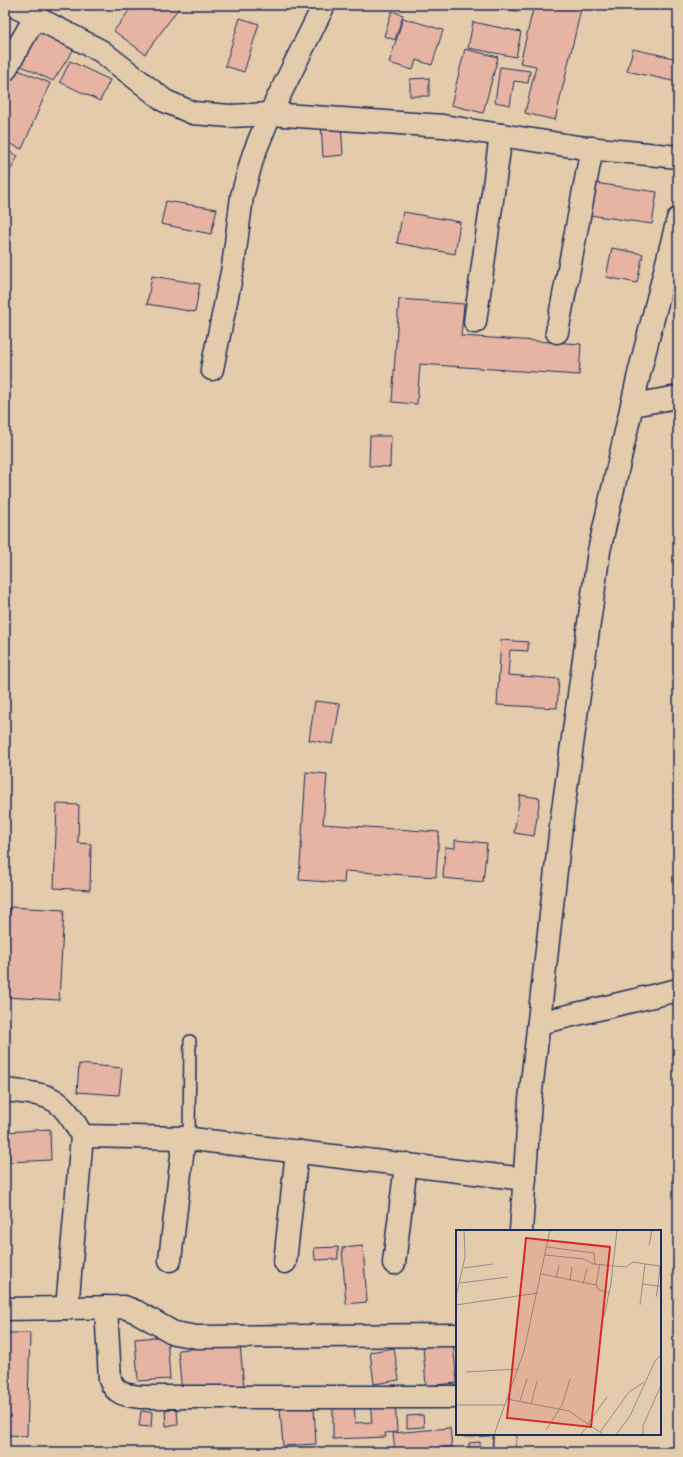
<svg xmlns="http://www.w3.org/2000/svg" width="683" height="1457" viewBox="0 0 683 1457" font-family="'Architects Daughter',sans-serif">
  <rect width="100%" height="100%" fill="#e3cbab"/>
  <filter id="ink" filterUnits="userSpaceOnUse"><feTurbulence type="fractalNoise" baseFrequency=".025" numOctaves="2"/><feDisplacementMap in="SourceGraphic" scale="8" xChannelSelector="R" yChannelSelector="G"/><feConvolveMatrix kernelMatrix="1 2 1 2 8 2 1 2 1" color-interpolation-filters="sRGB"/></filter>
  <g filter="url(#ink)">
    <!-- building -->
    <g fill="#e7b4a3" stroke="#1b2f5e">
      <polygon points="133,5 181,5 145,54 114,31"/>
      <polygon points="498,5 522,5 520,12 497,7"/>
      <polygon points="534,5 582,5 555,120 525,113 536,66 520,63"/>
      <polygon points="392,11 403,15 395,40 384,36"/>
      <polygon points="240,18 259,24 244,72 225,66"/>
      <polygon points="403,18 443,30 432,65 416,60 413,70 389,63"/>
      <polygon points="473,22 521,32 516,57 468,48"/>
      <polygon points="40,23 76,46 53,81 13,62"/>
      <polygon points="465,49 498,57 483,113 451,105"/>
      <polygon points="633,49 678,59 677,82 627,71"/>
      <polygon points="70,61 110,80 100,101 60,82"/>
      <polygon points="8,66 50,83 22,149 5,142 5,73"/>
      <polygon points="500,67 530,71 528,83 514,81 510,105 495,102"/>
      <polygon points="429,78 429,96 410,96 410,79"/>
      <polygon points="341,122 343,155 323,157 321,123"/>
      <polygon points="5,149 18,156 5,180"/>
      <polygon points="588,182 657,192 652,224 583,214"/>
      <polygon points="166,201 217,209 211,234 161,224"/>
      <polygon points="403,212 460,222 455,254 397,243"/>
      <polygon points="612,248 643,254 637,283 606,277"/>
      <polygon points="152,276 200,284 195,312 147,304"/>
      <polygon points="399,299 464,304 461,336 581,344 579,375 420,364 417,404 392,402"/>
      <polygon points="370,436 391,436 390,467 369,466"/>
      <polygon points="501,640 528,642 528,651 510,650 508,675 559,679 557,708 497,705"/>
      <polygon points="315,701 340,704 333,744 309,740"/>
      <polygon points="306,772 327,774 323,824 439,832 436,877 345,871 344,883 299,880"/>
      <polygon points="520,795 540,798 534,836 514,833"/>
      <polygon points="57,804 79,805 78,843 91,844 90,890 54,888"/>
      <polygon points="455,840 487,843 483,882 443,878 445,847 455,848"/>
      <polygon points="10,907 64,910 59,1000 5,997"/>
      <polygon points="79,1064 122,1068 119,1095 77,1092"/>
      <polygon points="50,1129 51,1160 9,1162 7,1132"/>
      <polygon points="363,1246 367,1302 346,1304 342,1248"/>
      <polygon points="338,1247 338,1259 315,1260 314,1248"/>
      <polygon points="5,1333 30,1333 27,1436 5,1435"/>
      <polygon points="167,1336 170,1379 138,1381 135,1339"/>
      <polygon points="453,1343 457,1383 426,1386 423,1346"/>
      <polygon points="240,1345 244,1387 182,1393 178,1350"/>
      <polygon points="394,1348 399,1380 374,1384 370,1352"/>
      <polygon points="333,1400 354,1400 355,1423 372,1422 370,1402 395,1401 397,1432 385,1433 386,1437 333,1439"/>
      <polygon points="314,1406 316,1444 283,1446 280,1408"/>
      <polygon points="177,1409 178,1425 166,1426 165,1410"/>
      <polygon points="141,1411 152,1412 151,1427 139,1426"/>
      <polygon points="423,1415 424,1427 407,1428 407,1416"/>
      <polygon points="450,1428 452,1447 443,1447 443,1452 395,1452 393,1433"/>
      <polygon points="464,1434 490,1434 490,1436 464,1437"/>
      <polygon points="480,1442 481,1452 469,1452 469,1443"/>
    </g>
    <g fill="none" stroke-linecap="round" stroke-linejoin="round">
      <!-- service casing -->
      <g stroke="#1b2f5e" stroke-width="14">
        <polyline id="service" points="189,1138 190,1041"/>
      </g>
      <!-- minor casing -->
      <g stroke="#1b2f5e" stroke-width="25">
        <g id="minor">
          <polyline points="12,5 101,51 165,101 193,113 230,116 270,114 443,126 578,147 678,157"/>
          <polyline points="5,70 36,16"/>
          <polyline points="475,322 501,135"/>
          <polyline points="557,332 592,148"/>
          <polyline points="212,369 233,267 242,196 253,156 270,114 324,5"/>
          <polyline points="632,405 678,397"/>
          <polyline points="539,1023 678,990"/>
          <path d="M 5,1090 C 50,1095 60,1094 82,1136"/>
          <polyline points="521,1231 530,1100 562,817 599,551 639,374 678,219"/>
          <polyline points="170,1260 184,1138"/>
          <polyline points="285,1262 297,1151"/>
          <polyline points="394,1263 406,1164"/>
          <path d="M 106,1307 L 110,1380 C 116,1395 126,1395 141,1397 L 457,1397"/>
          <polyline points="67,1308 82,1136 184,1138 525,1179"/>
          <polyline points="5,1309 124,1307 137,1312 174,1333 197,1337 457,1335"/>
          <polyline points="504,1452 505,1434"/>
        </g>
      </g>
      <!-- service -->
      <use href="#service" stroke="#e3cbab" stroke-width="11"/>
      <!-- minor -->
      <use href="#minor" stroke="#e3cbab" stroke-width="22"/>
    </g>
  </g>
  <!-- overview -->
  <g transform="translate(456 1230)">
    <rect width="205" height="205" fill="#e3cbab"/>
    <path fill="none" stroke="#938d8c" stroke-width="1" d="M 193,15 L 196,0M 91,17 L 138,23 L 139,34M 89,25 L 128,29 L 137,34 L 170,37 L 177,32 L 189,34 L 184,75M 8,38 L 37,34M 86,44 L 140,55 L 144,34M 100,48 L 103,35M 114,51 L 116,37M 4,53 L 52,47M 127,54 L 131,39M 186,54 L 202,56 L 204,36 L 189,34M 140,55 L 143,60 L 154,63M 0,67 L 9,27 L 8,0M 200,67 L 202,56 L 205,57M 0,75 L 82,63M 148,87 L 155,53 L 161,0M 10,142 L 62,139M 51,169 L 113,181 L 148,205M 64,171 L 71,149M 75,174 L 81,151M 0,175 L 49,175M 131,195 L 151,167M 90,200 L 106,175 L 114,149M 144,202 L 173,162 L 188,152M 38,205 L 68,121 L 94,0M 124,205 L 132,196M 160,205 L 174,186 L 199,131 L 205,125M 187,205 L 187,196 L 205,155"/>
    <path fill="#d62828" fill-opacity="0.15" stroke="#d62828" stroke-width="2" d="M 70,8 L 154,17 L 135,197 L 51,188 Z"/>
    <rect width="205" height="205" fill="none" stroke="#1b2f5e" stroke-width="2"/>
  </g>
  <!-- margin -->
  <rect width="683" height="1457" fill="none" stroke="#e3cbab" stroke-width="20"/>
  <rect x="10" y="10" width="663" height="1437" fill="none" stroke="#1b2f5e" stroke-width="1.5" filter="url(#ink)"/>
</svg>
